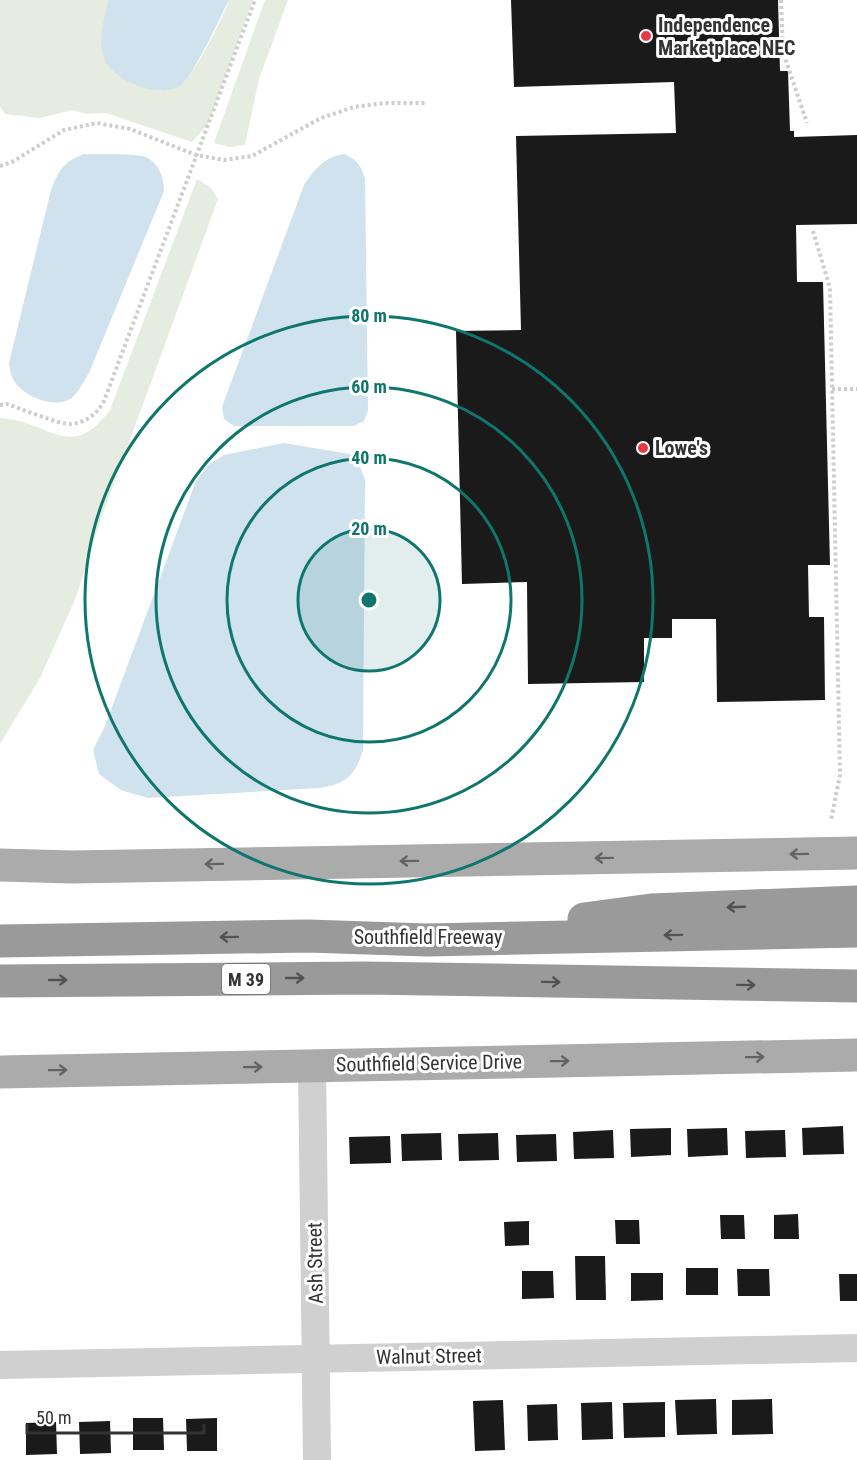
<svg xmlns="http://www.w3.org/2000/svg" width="857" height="1460" viewBox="0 0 857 1460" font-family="'Roboto Condensed',sans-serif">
  <rect width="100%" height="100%" fill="#fff"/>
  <!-- green -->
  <g fill="#e6ecdf">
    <path d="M 0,0 L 108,0 L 102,33 L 160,91 C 166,89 174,88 179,86 C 193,79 224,16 229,0 L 253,0 L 208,124 L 192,142 L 106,113 L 87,114 L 72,110 L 40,118 L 5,114 L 0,106 Z"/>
    <polygon points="265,0 288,0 259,79 245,145 229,147 214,143"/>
    <path d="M 197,179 L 211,188 L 218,199 L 101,519 L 76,597 L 40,678 L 0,744 L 0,418 C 49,420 70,464 110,410 Z"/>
  </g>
  <!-- water -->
  <g fill="#cfe2ee">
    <path d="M 108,0 L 229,0 C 220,17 194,75 181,85 C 160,101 109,80 103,55 C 98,38 105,17 108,0 Z"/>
    <path d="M 84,154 C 96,155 136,153 145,157 C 159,162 164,178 164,191 L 89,373 C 84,381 79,391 73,397 C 56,411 20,396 12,377 C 10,373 10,367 9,363 L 51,190 C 59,170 63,162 84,154 Z"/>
    <path d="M 344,154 C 357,160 361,165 365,179 L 368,411 L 364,421 L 354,426 L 234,426 L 224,419 L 222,407 L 304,185 C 315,169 324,157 344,154 Z"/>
    <path d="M 284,443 L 350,454 L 360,466 L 365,480 L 363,750 C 355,776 346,784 319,788 L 148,798 L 121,790 L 99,774 L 93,750 L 105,726 L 196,481 L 208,465 L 224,455 Z"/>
  </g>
  <!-- building -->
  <g fill="#1a1a1a">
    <polygon points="511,0 778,0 780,71 788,71 790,131 794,131 794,137 857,135 857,224 796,225 797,282 823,282 830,565 808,565 809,617 824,617 825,700 717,702 716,619 672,619 672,638 644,638 644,682 528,684 527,582 462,584 456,331 521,330 516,136 676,133 674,82 514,87"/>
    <polygon points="843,1126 844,1154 803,1155 802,1128"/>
    <polygon points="671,1128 671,1155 631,1157 630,1129"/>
    <polygon points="727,1128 728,1155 688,1157 687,1129"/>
    <polygon points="613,1130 614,1158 574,1159 573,1132"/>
    <polygon points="785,1130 786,1157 746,1158 745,1131"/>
    <polygon points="441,1133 442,1160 402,1161 401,1134"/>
    <polygon points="498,1133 499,1160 459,1161 458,1134"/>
    <polygon points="556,1134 557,1161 517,1162 516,1135"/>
    <polygon points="390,1136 391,1163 350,1164 349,1137"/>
    <polygon points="798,1214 799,1239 774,1239 774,1215"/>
    <polygon points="720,1215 744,1215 745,1239 721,1239"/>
    <polygon points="615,1220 639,1220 640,1244 616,1244"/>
    <polygon points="529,1221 529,1245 505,1246 504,1222"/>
    <polygon points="575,1256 605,1256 606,1300 576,1300"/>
    <rect x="686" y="1268" width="32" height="27"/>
    <polygon points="737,1269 769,1269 770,1296 738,1296"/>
    <polygon points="522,1271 553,1271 554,1298 522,1299"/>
    <polygon points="631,1273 663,1273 663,1300 631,1301"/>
    <polygon points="839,1274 857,1274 857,1301 840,1301"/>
    <polygon points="716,1399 717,1434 677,1435 675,1400"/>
    <polygon points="772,1399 773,1434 732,1435 732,1400"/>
    <polygon points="503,1400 505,1450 475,1451 473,1401"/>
    <polygon points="612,1402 613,1439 582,1440 581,1403"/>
    <polygon points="665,1402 665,1437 624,1438 623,1403"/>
    <polygon points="557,1404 558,1440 528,1441 527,1405"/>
    <polygon points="133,1418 163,1418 164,1450 133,1450"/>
    <polygon points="217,1418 217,1451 187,1451 186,1419"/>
    <polygon points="110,1421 111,1453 80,1454 79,1422"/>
    <polygon points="56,1422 57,1454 26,1455 26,1423"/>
  </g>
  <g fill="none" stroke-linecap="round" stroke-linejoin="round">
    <!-- path -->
    <g stroke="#cdcdcd" stroke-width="4" stroke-dasharray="3 3" stroke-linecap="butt">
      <polyline points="781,0 783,52 807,123"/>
      <polyline points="0,166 12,162 64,130 97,123 130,129 196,155 224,160 252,156 321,118 354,107 385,103 427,103"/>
      <polyline points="813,231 830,288 840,775 831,820"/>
      <polyline points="832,389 857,389"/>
      <path d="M 0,405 L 7,404 C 19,408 61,425 70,424 C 86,423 97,414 104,401 L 255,0"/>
    </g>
    <!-- minor -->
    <g stroke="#d0d0d0" stroke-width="28">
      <polyline points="312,1066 317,1460"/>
      <polyline points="0,1365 857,1348"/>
    </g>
    <!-- major -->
    <g stroke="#ababab" stroke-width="33">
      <polyline points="0,865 72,867 857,853"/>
      <polyline points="0,1072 857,1055"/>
    </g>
    <!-- highway -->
    <g stroke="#9a9a9a" stroke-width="33">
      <polyline points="584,919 651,910 857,902"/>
      <polyline points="0,941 308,936 427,940 857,931"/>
      <polyline points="0,981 364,978 857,986"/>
    </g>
  </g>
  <!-- one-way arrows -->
  <defs><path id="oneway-shaft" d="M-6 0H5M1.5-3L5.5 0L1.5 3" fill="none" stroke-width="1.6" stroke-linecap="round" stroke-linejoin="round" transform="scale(1.5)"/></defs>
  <g stroke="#636363">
    <use href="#oneway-shaft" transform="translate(799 854) rotate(179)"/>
    <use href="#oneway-shaft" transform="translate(604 858) rotate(179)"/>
    <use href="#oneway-shaft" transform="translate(409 861) rotate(179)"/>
    <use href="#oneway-shaft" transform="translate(214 864) rotate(179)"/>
    <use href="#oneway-shaft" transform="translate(755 1057) rotate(-1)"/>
    <use href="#oneway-shaft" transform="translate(560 1061) rotate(-1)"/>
    <use href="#oneway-shaft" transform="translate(253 1067) rotate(-1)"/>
    <use href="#oneway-shaft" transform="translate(58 1070) rotate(-1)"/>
  </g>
  <g stroke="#525252">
    <use href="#oneway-shaft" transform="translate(736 907) rotate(178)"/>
    <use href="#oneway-shaft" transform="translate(673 935) rotate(179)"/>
    <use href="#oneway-shaft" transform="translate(229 937) rotate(179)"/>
    <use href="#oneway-shaft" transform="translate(295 978)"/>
    <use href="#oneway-shaft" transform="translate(58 980)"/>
    <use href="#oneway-shaft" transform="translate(551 982) rotate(1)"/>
    <use href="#oneway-shaft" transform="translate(746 985) rotate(1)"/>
  </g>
  <!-- distance rings -->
  <circle cx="369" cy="600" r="71" fill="#0f766e" fill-opacity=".12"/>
  <g fill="none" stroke="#0f766e" stroke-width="3">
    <circle cx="369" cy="600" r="71"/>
    <circle cx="369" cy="600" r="142"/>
    <circle cx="369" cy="600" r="213"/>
    <circle cx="369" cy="600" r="284"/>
  </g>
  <!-- markers -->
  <g fill="#e63946" stroke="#fff" stroke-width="2">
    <circle cx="646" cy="36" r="6"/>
    <circle cx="643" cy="448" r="6"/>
  </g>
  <g text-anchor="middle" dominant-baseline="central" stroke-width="6" stroke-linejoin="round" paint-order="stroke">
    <!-- shield labels -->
    <rect fill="#fff" stroke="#707070" stroke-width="1.5" x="222" y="964" width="48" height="30" rx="4.5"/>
    <g font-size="18" font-weight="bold" fill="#333">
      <text x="246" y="979">M 39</text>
    </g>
    <!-- poi labels -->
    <g font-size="20" font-weight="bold" fill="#333" stroke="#fff" text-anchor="start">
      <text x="658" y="25">Independence<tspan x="658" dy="23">Marketplace NEC</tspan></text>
      <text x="655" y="448">Lowe's</text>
    </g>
    <!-- street labels -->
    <g font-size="20" fill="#333" stroke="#fff">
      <text x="428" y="937">Southfield Freeway</text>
      <text transform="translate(429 1063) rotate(-1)">Southfield Service Drive</text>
      <text transform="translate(315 1263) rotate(-91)">Ash Street</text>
      <text transform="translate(429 1356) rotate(-1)">Walnut Street</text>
    </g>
  </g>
  <circle cx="369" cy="600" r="9" fill="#0f766e" stroke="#fff" stroke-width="3"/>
  <g font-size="18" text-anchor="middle" font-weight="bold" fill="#0f766e" stroke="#fff" stroke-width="6" stroke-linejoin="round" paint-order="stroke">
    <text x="369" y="322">80 m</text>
    <text x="369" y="393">60 m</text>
    <text x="369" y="464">40 m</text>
    <text x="369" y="535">20 m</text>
  </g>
  <!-- scale -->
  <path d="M27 1424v9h177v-9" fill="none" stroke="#333333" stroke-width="3"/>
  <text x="36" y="1424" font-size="18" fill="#333333" stroke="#ffffff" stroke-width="4.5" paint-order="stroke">50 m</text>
</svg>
